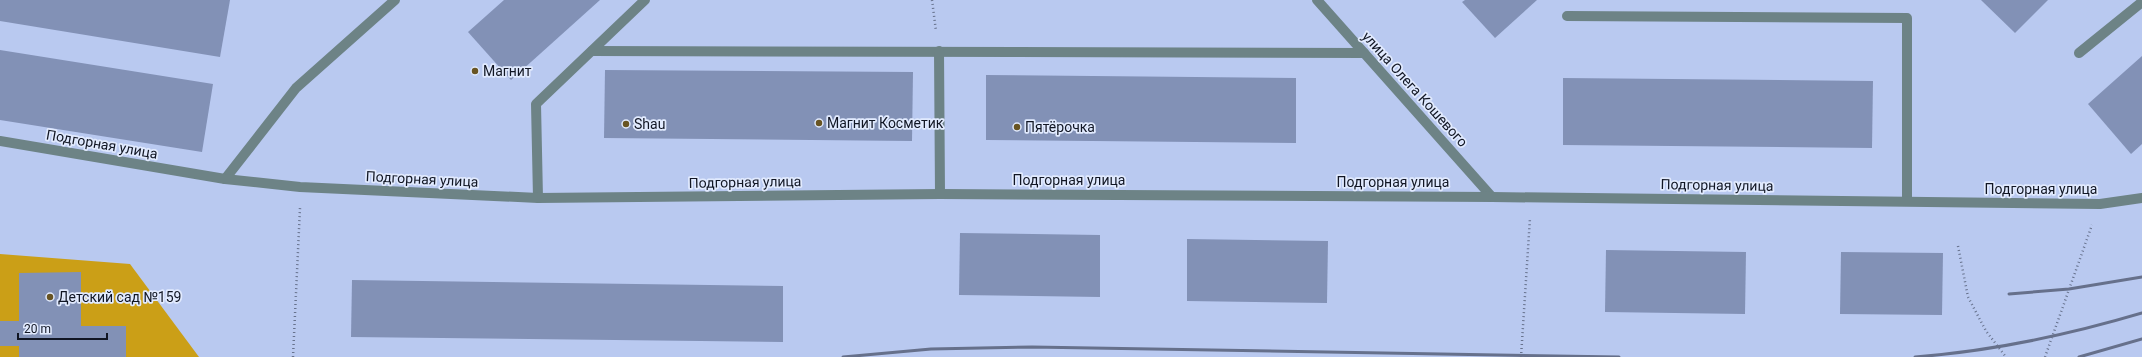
<svg xmlns="http://www.w3.org/2000/svg" width="2142" height="357" viewBox="0 0 2142 357" font-family="Roboto,sans-serif">
  <rect width="100%" height="100%" fill="#b9c9f0"/>
  <!-- green -->
  <polygon fill="#cb9f17" points="0,254 130,264 199,357 0,357"/>
  <!-- building -->
  <g fill="#8291b6">
    <polygon points="0,0 230,0 220,57 0,21"/>
    <polygon points="504,0 600,0 511,80 468,32"/>
    <polygon points="1465,0 1537,0 1495,38 1462,2"/>
    <polygon points="1981,0 2048,0 2015,33"/>
    <polygon points="0,50 213,84 202,152 0,120"/>
    <polygon points="2142,56 2142,144 2131,154 2088,104"/>
    <polygon points="605,70 913,72 912,141 604,138"/>
    <polygon points="986,75 1296,78 1296,143 986,140"/>
    <polygon points="1563,78 1873,81 1872,148 1563,145"/>
    <polygon points="960,233 1100,235 1100,297 959,295"/>
    <polygon points="1187,239 1328,241 1327,303 1187,301"/>
    <polygon points="1606,250 1746,252 1745,314 1605,312"/>
    <polygon points="1841,252 1943,253 1942,315 1840,314"/>
    <polygon points="81,272 81,326 126,326 126,357 19,357 19,346 0,346 0,321 19,321 19,273"/>
    <polygon points="352,280 783,286 783,342 351,337"/>
  </g>
  <g fill="none" stroke-linecap="round" stroke-linejoin="round">
    <!-- path -->
    <g stroke="#67728d" stroke-width="2.5" stroke-dasharray="1 3" stroke-linecap="butt">
      <polyline points="932,0 936,31"/>
      <polyline points="1958,246 1968,297 1986,331 2006,357"/>
      <polyline points="293,357 300,208"/>
      <polyline points="1521,357 1530,218"/>
      <polyline points="2045,357 2092,225"/>
    </g>
    <!-- service -->
    <g stroke="#6d8386" stroke-width="10">
      <polyline points="1567,16 1907,18 1907,201"/>
      <polyline points="592,51 1364,53"/>
      <polyline points="939,51 940,194"/>
      <polyline points="2079,53 2142,2"/>
      <polyline points="538,198 536,104 645,0"/>
    </g>
    <!-- minor -->
    <g stroke="#6d8386" stroke-width="10">
      <polyline points="1317,0 1492,197"/>
      <polyline points="225,179 296,88 395,0"/>
    </g>
    <!-- tertiary -->
    <polyline stroke="#6d8386" stroke-width="10" points="0,141 225,179 300,187 538,198 940,194 1492,197 2100,204 2142,198"/>
    <!-- rail -->
    <g stroke="#66708b" stroke-width="3">
      <polyline points="2009,294 2069,289 2142,277"/>
      <polyline points="843,357 931,349 1032,347 1619,357"/>
      <path d="M 1915,357 C 1992,351 2068,335 2142,313"/>
      <polyline points="2079,357 2142,339"/>
    </g>
  </g>
  <!-- markers -->
  <g fill="#685423" stroke="#e1eafe" stroke-width="1.5">
    <circle cx="475" cy="71" r="4"/>
    <circle cx="819" cy="123" r="4"/>
    <circle cx="626" cy="124" r="4"/>
    <circle cx="1017" cy="127" r="4"/>
    <circle cx="50" cy="297" r="4"/>
  </g>
  <g text-anchor="middle" dominant-baseline="central" stroke-width="3.5" stroke-linejoin="round" paint-order="stroke">
    <!-- poi labels -->
    <g font-size="14" fill="#111624" stroke="#e1eafe" text-anchor="start">
      <text x="483" y="71">Магнит</text>
      <text x="827" y="123">Магнит Косметик</text>
      <text x="634" y="124">Shau</text>
      <text x="1025" y="127">Пятёрочка</text>
      <text x="58" y="297">Детский сад №159</text>
    </g>
    <!-- street labels -->
    <g font-size="14" fill="#111624" stroke="#e1eafe">
      <text transform="translate(1415 89) rotate(48)">улица Олега Кошевого</text>
      <text transform="translate(102 144) rotate(10)">Подгорная улица</text>
      <text transform="translate(422 179) rotate(3)">Подгорная улица</text>
      <text x="1069" y="180">Подгорная улица</text>
      <text transform="translate(745 182) rotate(-1)">Подгорная улица</text>
      <text x="1393" y="182">Подгорная улица</text>
      <text transform="translate(1717 185) rotate(1)">Подгорная улица</text>
      <text x="2041" y="189">Подгорная улица</text>
    </g>
  </g>
  <!-- scale -->
  <path d="M18 333v6h89v-6" fill="none" stroke="#111624" stroke-width="2"/>
  <text x="24" y="333" font-size="12" fill="#111624" stroke="#e1eafe" stroke-width="3" paint-order="stroke">20 m</text>
</svg>
